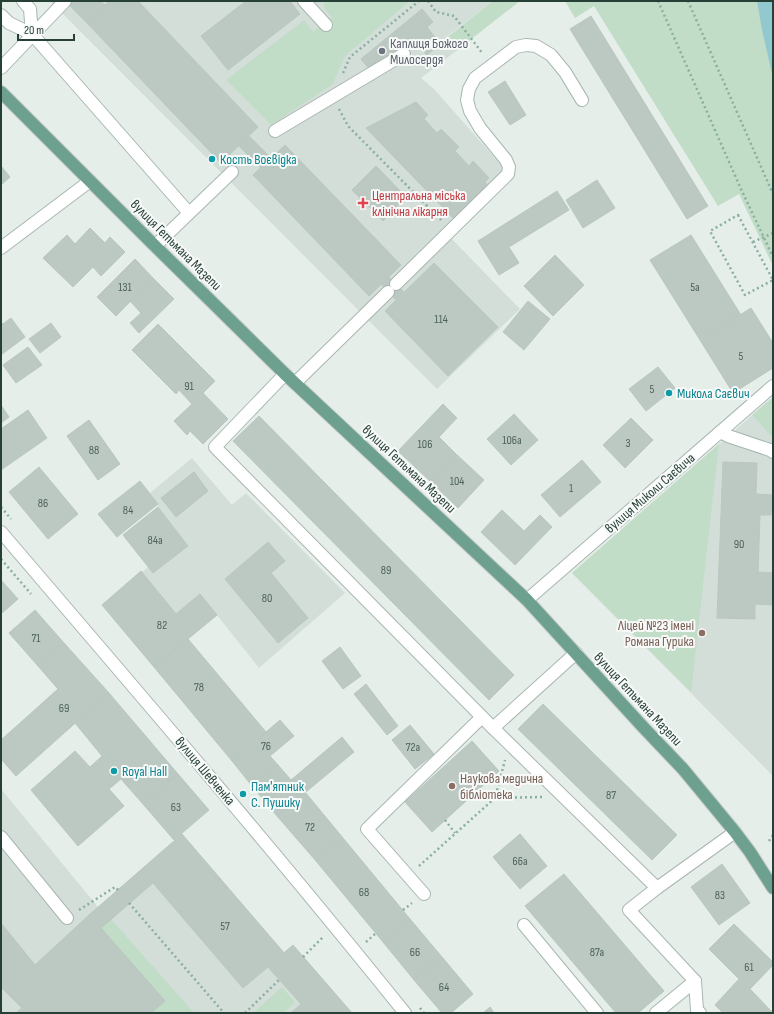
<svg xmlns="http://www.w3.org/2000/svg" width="774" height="1014" viewBox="0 0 774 1014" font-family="'Sofia Sans Condensed',sans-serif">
  <rect width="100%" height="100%" fill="#e6eeea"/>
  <!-- built -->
  <g fill="#d4ded9">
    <polygon points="50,1 493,1 446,37 456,51 421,78 434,89 503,167 505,174 445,232 520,309 437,389"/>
    <polygon points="767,402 773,410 773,776 572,573"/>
    <polygon points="192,458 232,505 246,493 345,593 259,668 217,615 154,667 102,605 148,567 153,573 188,546 157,505 158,504 150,493"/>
    <polygon points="1,789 98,907 182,834 284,952 293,945 352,1013 1,1013"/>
  </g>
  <!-- green -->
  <g fill="#c1ddc7">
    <polygon points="324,1 410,1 345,56 333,84 271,125 226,80 304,20 313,32 332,17 324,8"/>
    <polygon points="493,1 520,1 456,51 446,38"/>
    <polygon points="565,1 773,1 773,266 739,194 718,206 594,6 575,18"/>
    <polygon points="773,397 773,438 752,415"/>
    <polygon points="719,444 691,692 572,573"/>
    <polygon points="111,919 194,1013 151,1013 164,1001 101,928"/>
    <polygon points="282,987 295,1002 284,1013 253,1013"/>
  </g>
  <!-- water -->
  <polygon fill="#93c9ce" points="757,1 773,1 773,78 762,30"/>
  <!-- building -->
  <g fill="#bcc9c3" stroke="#b9c7c0">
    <polygon points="65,1 100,1 105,5 87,23"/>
    <polygon points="109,1 138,1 258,127 221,163 87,23"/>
    <polygon points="246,1 290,1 300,14 228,70 201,36"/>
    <polygon points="422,9 433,22 427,27 440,44 427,55 412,38 371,71 361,59"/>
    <polygon points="591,16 708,206 687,219 570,29"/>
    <polygon points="505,81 526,115 510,125 488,92"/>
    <polygon points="416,102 428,115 424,119 437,133 441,129 459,147 455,151 469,166 473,161 489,178 485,182 489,187 455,220 366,128"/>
    <polygon points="249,136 271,158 261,168 239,146"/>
    <polygon points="285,145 401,265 369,296 253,175"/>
    <polygon points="1,166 10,177 1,185"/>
    <polygon points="376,166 406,197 383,221 352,190"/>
    <polygon points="597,180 615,208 583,228 566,200"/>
    <polygon points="557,191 569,210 509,247 519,263 499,275 478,241"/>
    <polygon points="90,228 105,243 110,237 125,252 101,276 93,267 73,287 43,258 67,235 75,244"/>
    <polygon points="691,235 741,315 700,340 650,260"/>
    <polygon points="555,255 584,285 553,316 524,286"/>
    <polygon points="135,259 153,278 116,316 97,297"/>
    <polygon points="434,263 498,327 448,376 385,311"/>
    <polygon points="389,277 404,292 396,300 381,284"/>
    <polygon points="153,278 174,299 139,333 130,323 141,313 130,301"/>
    <polygon points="528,301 550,319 524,350 503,332"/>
    <polygon points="751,308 773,343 773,368 733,393 700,340"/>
    <polygon points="11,318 25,337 1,355 1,322 3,324"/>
    <polygon points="51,323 61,337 40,353 29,339"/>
    <polygon points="158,324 215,381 203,393 228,419 203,444 190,431 187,435 174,421 192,404 179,390 176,394 132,350"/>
    <polygon points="28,347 42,365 16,383 3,365"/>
    <polygon points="658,367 675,388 646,411 629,389"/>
    <polygon points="443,404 457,418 439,437 456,454 430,481 398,451"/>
    <polygon points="1,405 9,417 1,423"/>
    <polygon points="28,410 47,438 1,470 1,429"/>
    <polygon points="514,414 538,440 511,465 487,439"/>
    <polygon points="259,416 514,675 489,700 233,441"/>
    <polygon points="631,418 653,440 625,468 603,445"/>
    <polygon points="89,420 120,464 98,480 67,436"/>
    <polygon points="456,454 484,480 458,508 430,481"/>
    <polygon points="582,460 601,482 560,517 541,495"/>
    <polygon points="723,462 757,463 756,494 772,495 771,515 760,515 758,572 773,573 773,605 755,604 755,619 717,618"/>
    <polygon points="39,467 78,514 48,539 9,492"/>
    <polygon points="194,472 208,491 176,517 161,498"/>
    <polygon points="140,481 158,504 117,537 98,514"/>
    <polygon points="158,507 188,546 153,573 123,535"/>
    <polygon points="502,510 524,531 540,515 552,527 515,565 481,532"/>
    <polygon points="268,542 285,561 271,573 308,618 278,643 225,579"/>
    <polygon points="141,571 176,614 200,594 217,615 154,667 102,605"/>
    <polygon points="1,580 18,599 1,614"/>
    <polygon points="35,610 64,643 38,666 9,633"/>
    <polygon points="188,639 266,732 232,761 154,667"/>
    <polygon points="64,643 109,693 16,776 1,759 1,740 58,689 38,666"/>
    <polygon points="340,647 361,676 343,689 322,661"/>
    <polygon points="366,684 398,726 387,735 354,694"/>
    <polygon points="109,693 178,774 143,804 121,779 109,789 124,806 78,846 31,790 75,751 90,767 102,756 75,723"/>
    <polygon points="543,704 677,835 652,860 518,729"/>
    <polygon points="280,720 294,736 270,756 278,765 252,786 232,761"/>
    <polygon points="410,725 434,754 415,769 392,740"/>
    <polygon points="342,737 354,752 277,816 252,786 278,765 291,780"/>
    <polygon points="472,741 499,771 432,832 405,802"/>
    <polygon points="178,774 209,810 174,840 143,804"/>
    <polygon points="305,792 343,838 316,861 277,816"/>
    <polygon points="182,834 284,953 293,945 352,1013 291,1013 301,1004 268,967 243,988 153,883 101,928 165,1001 151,1013 16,1013 22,1008 1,987 1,923 35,965 89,915"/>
    <polygon points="520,834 547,866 520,889 493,857"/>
    <polygon points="343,838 410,919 383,942 316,861"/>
    <polygon points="722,864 750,903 719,925 691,887"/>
    <polygon points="564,874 664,991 638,1013 616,1013 525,906"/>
    <polygon points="410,919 442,957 414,980 383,942"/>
    <polygon points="734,924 773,962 773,965 750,989 773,1013 723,1013 715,1005 739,979 709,949"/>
    <polygon points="442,957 473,994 451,1013 442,1013 414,980"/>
    <polygon points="490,1007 494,1013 483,1013"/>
  </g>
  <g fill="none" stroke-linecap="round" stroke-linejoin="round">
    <!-- minor casing -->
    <g stroke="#a9b6b1" stroke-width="14">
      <g id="minor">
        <polyline points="23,1 30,9 32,34"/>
        <polyline points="304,1 326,25"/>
        <polyline points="1,15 9,23 32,34 189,213"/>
        <polyline points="1,68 65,1"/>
        <polyline points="275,131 404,54"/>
        <polyline points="155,246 232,172"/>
        <polyline points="1,248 90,181"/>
        <polyline points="396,284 508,174 509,167 506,160 480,128 470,111 467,100 469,89 475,78 516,47 526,45 536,46 551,55 565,72 582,100"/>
        <polyline points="285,374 215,447 493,728 657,888 735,832"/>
        <polyline points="295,383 388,292"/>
        <polyline points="720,432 728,436 770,450 773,452"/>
        <path d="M 1,532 C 137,691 274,850 405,1013"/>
        <polyline points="527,600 773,386"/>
        <polyline points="493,728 576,653"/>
        <polyline points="1,837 67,918"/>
        <polyline points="657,888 629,910 695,981 697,1010 700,1013"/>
        <polyline points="424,894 367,829 482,717"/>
        <polyline points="524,925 597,1013"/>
        <polyline points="656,1013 695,981"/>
      </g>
    </g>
    <!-- major casing -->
    <g stroke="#c2c9c7" stroke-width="14">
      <polyline id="major" points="1,92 155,246 285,374 527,600 643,727 683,769 735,832 750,852 773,888"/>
    </g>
    <!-- path -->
    <g stroke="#89afa0" stroke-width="2.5" stroke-dasharray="2 3" stroke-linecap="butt">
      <polyline points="428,1 436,12 454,16 483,54"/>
      <polyline points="658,1 741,189 773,257"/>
      <polyline points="688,1 773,194"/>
      <polyline points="343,73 350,57 419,1"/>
      <polyline points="339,109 348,126 441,220"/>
      <polygon points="738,215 773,280 745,295 710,231"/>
      <polyline points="753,242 773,233"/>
      <polyline points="1,507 11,519"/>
      <polyline points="1,559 31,594"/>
      <polyline points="495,798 542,797"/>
      <polyline points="445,820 455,833"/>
      <polyline points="769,841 773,835"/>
      <polyline points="419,866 495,798 505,760"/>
      <polyline points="129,903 224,1013"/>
      <polyline points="79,910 115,887 118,890"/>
      <polyline points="403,910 412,903"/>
      <polyline points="366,942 375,934"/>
      <polyline points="303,957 323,937"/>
      <polyline points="420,1008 424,1013"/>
      <polyline points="245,1013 279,980"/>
    </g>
    <!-- minor -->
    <use href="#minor" stroke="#fff" stroke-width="12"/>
    <!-- major -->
    <use href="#major" stroke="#6ea090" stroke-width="12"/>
  </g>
  <!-- markers -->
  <circle fill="#6b7280" stroke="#f7faf8" stroke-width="1.5" cx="382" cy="51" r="4"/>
  <g fill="#0f9aa8" stroke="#f7faf8" stroke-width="1.5">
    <circle cx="212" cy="159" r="4"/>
    <circle cx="669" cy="393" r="4"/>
    <circle cx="114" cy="771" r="4"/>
    <circle cx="243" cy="794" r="4"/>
  </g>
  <path fill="#e0444e" stroke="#f7faf8" stroke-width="1.5" d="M361 197h4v4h4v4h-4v4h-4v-4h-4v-4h4z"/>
  <g fill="#8d6e63" stroke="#f7faf8" stroke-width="1.5">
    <circle cx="702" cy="633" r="4"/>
    <circle cx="452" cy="786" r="4"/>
  </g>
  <g text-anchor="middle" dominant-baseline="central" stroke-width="4" stroke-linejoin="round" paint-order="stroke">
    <!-- number labels -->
    <g font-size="12" fill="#4c625a">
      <text x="125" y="287">131</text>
      <text x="695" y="287">5а</text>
      <text x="441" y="319">114</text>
      <text x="741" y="356">5</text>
      <text x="189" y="386">91</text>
      <text x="652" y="389">5</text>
      <text x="512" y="440">106а</text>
      <text x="628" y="443">3</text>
      <text x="425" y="444">106</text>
      <text x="94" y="450">88</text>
      <text x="457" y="481">104</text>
      <text x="571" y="488">1</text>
      <text x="43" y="503">86</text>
      <text x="128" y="510">84</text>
      <text x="155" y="540">84а</text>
      <text x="739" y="544">90</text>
      <text x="386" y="570">89</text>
      <text x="267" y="598">80</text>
      <text x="162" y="625">82</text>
      <text x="36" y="638">71</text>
      <text x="199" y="687">78</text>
      <text x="64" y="708">69</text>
      <text x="266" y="746">76</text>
      <text x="413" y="747">72а</text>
      <text x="611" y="795">87</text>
      <text x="176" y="807">63</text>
      <text x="310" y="827">72</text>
      <text x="520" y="861">66а</text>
      <text x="364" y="892">68</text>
      <text x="720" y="895">83</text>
      <text x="225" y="926">57</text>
      <text x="415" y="952">66</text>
      <text x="597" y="952">87а</text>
      <text x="749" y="967">61</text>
      <text x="444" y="987">64</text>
    </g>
    <!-- worship labels -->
    <g font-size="14" fill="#5b616d" stroke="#f7faf8" text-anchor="start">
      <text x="390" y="43">Каплиця Божого<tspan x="390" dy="16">Милосердя</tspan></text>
    </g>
    <!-- culture labels -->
    <g font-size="14" fill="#0d838f" stroke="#f7faf8" text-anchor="start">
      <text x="220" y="159">Кость Воєвідка</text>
      <text x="677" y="393">Микола Саєвич</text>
      <text x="122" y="771">Royal Hall</text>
      <text x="251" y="786">Пам'ятник<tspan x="251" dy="16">С. Пушику</tspan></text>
    </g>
    <!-- health labels -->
    <g font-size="14" fill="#be3a42" stroke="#f7faf8" text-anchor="start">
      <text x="372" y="195">Центральна міська<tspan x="372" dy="16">клінічна лікарня</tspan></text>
    </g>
    <!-- street labels -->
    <g font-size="14" fill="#263f37" stroke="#f7faf8">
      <text transform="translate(176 245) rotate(45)">вулиця Гетьмана Мазепи</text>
      <text transform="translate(409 469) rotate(43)">вулиця Гетьмана Мазепи</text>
      <text transform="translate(650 493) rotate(-41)">вулиця Миколи Саєвича</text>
      <text transform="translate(638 699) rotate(47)">вулиця Гетьмана Мазепи</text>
      <text transform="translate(205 771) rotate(50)">вулиця Шевченка</text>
    </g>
    <!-- education labels -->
    <g font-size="14" fill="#785e54" stroke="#f7faf8" text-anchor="end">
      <text x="694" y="625">Ліцей №23 імені<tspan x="694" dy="16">Романа Гурика</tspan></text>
      <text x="460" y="778" text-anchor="start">Наукова медична<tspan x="460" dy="16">бібліотека</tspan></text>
    </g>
  </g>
  <!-- border -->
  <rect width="774" height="1014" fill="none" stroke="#263f37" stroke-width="4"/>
  <!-- scale -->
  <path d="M18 34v6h56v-6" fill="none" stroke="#263f37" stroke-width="2"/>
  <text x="24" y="34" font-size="12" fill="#263f37" stroke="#f7faf8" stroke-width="3" paint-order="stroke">20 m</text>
</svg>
